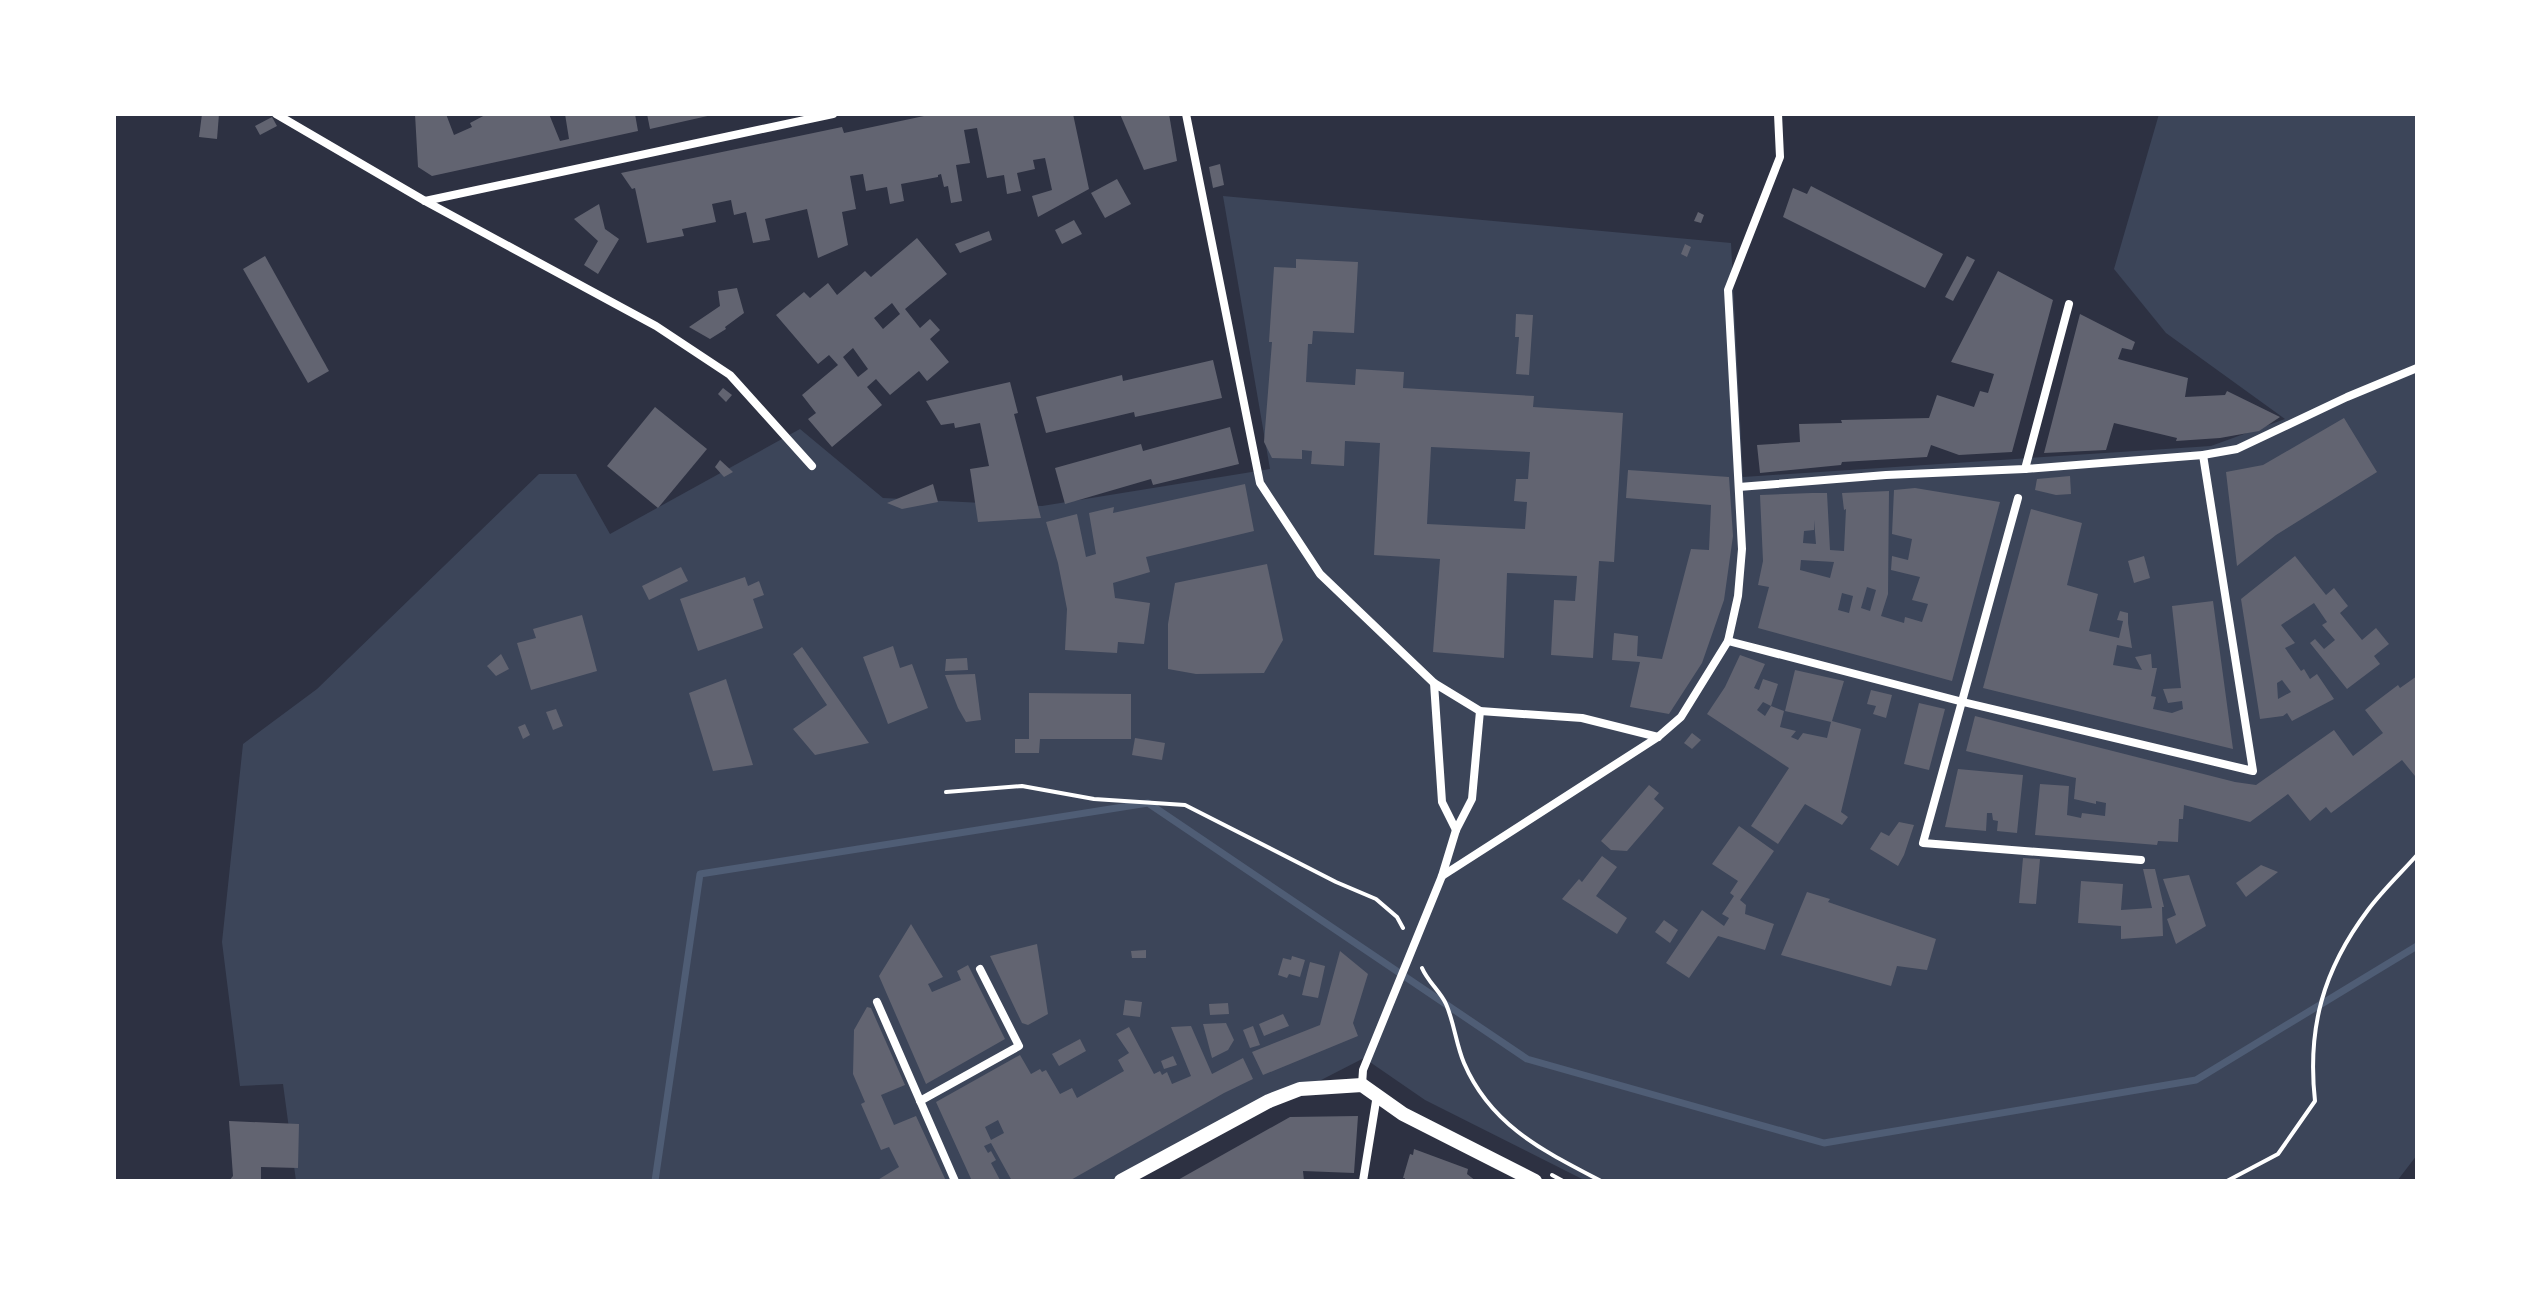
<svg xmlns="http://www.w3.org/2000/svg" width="2531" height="1295" viewBox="0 0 2531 1295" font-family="'Noto Sans',sans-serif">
  <rect width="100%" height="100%" fill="#2d3142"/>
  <!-- green -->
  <polygon fill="#3c4559" points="2159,114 2417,114 2417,1155 2397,1181 1586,1181 1425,1100 1364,1058 1124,1181 296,1181 283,1084 240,1086 222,942 243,744 317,689 539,474 576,474 610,534 800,429 883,498 1042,506 1270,469 1223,196 1731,243 1743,477 2211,446 2285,419 2166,333 2114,269"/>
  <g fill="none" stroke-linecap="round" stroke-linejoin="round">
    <!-- stream -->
    <polyline stroke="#4f5d75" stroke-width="7" points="655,1181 700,874 1148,803 1527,1059 1824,1143 2196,1080 2417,946"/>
  </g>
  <!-- building -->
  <g fill="#626471" fill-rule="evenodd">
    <polygon points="202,114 219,114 217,139 199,137"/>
    <polygon points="415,114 446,114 454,135 472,127 470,123 487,114 549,114 560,141 569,139 565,114 635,114 638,131 432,176 418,167"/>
    <polygon points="647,114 712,114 712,115 650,129"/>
    <polygon points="924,114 1073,114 1089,189 1038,217 1032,196 1052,190 1045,158 1033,160 1035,169 1017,173 1021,191 1007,194 1004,175 987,178 977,128 964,130 970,163 956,165 962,201 951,203 948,186 944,187 941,174 938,175 938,177 901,184 904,201 890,204 887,187 866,191 863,174 850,176 856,209 842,212 848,245 818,258 807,209 765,219 770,240 753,243 746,212 734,215 731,200 712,204 716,222 682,229 684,236 647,243 635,188 632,189 621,173 842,127 844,133 924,116"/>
    <polygon points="1120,114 1169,114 1177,161 1144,170"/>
    <polygon points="272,117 277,126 260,135 255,126"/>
    <polygon points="1220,164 1224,185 1213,188 1209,167"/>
    <polygon points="1117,179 1131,204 1105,218 1091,193"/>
    <polygon points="1811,186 1943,254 1925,288 1783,217 1793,188 1807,194"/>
    <polygon points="599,204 605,229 619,239 598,274 584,265 598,241 574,219"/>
    <polygon points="1698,212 1704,215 1701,223 1694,221"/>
    <polygon points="1074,220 1082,234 1062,244 1055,230"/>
    <polygon points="989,231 992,240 960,253 955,244"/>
    <path d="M 917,238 L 947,274 L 905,309 L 920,328 L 930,319 L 940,330 L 930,339 L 949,362 L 927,381 L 919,371 L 890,395 L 876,379 L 867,387 L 882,405 L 832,447 L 808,419 L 816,413 L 802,395 L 838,365 L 829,355 L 818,364 L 776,315 L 804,292 L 810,298 L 828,283 L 837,295 L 865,271 L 871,277 ZM 892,303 L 900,314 L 883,329 L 874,318 ZM 853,348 L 868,369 L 858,377 L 843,357 Z"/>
    <polygon points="1685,244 1691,247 1687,257 1681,254"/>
    <polygon points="265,256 329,371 308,383 243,269"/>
    <polygon points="1967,256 1975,260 1953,301 1945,297"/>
    <path d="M 1296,259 L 1358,262 L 1354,333 L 1313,331 L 1312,344 L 1308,344 L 1306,382 L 1355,385 L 1356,369 L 1404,372 L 1403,388 L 1534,396 L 1533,407 L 1623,413 L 1614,562 L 1599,561 L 1593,658 L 1551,655 L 1554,600 L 1575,601 L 1577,576 L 1507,573 L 1504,658 L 1433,652 L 1440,559 L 1374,555 L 1380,443 L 1345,441 L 1344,466 L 1311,464 L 1312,451 L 1302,450 L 1302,459 L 1272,458 L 1264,442 L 1272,342 L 1269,342 L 1274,267 L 1296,268 ZM 1431,447 L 1530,452 L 1528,479 L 1516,479 L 1514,501 L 1527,502 L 1525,529 L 1427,524 Z"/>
    <polygon points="1998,271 2053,300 2012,452 1959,455 1931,445 1927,457 1842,462 1841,465 1760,473 1757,445 1800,442 1799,424 1842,423 1841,420 1929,418 1937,395 1974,407 1980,391 1988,393 1994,374 1951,362"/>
    <polygon points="737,288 744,313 725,327 726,329 710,339 689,327 720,306 718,291"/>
    <polygon points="1516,314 1533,315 1529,375 1516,374 1519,337 1515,337"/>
    <polygon points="2080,314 2135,342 2132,350 2122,348 2118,359 2188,378 2185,397 2225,395 2227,391 2280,417 2259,431 2220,438 2176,441 2177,438 2114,423 2106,450 2044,453"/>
    <polygon points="1213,360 1222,398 1135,417 1134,412 1046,433 1036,397 1122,375 1123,381"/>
    <polygon points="1010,382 1018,413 1014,414 1041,518 978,522 970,469 989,466 980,423 955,428 954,423 941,425 926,401"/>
    <polygon points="723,388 732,395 726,402 718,394"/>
    <polygon points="655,407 707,449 658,508 607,466"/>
    <polygon points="2344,418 2377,472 2276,535 2237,566 2226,472 2263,465"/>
    <polygon points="1230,427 1239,464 1153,485 1151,479 1065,504 1055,468 1141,444 1143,451"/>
    <polygon points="720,460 733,472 724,477 715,467"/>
    <polygon points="1628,470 1729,477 1733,536 1724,600 1702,663 1669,714 1630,707 1640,662 1612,660 1614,633 1638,636 1637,656 1662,659 1691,549 1709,550 1711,505 1626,498"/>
    <polygon points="2070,476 2071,494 2056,495 2035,490 2037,479"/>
    <polygon points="933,484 938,502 902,509 887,503"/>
    <polygon points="1245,484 1254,531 1146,557 1150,572 1113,583 1115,598 1150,603 1144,644 1118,642 1117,653 1065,650 1067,609 1058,563 1046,522 1077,514 1086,557 1096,554 1089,513 1114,507 1113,513"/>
    <path d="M 1915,488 L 2000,502 L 1952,681 L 1758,628 L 1769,587 L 1758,585 L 1763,561 L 1760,495 L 1812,493 L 1827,493 L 1830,550 L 1844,551 L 1846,509 L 1844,510 L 1842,493 L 1889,491 L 1888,594 L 1881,616 L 1904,623 L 1905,617 L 1922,622 L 1928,604 L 1912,600 L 1920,577 L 1891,570 L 1892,556 L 1908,560 L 1912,539 L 1892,534 L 1894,490 ZM 1814,520 L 1816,544 L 1803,543 L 1804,531 L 1814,530 ZM 1801,560 L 1834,562 L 1830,578 L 1800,570 ZM 1867,587 L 1876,590 L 1870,611 L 1861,608 ZM 1842,593 L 1853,596 L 1849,613 L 1838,610 Z"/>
    <polygon points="2031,509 2082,523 2067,585 2098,594 2089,631 2119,638 2123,621 2117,620 2120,611 2128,613 2128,623 2132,648 2117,645 2113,665 2142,670 2135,657 2151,654 2152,668 2157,668 2151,696 2156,697 2153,709 2172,713 2183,709 2182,701 2168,703 2163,689 2181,688 2172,606 2213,601 2233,749 1983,688"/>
    <polygon points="2144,556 2150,578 2134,583 2128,561"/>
    <path d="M 2295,556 L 2326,595 L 2334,588 L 2348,606 L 2340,613 L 2362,640 L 2376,628 L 2389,644 L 2374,656 L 2380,664 L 2347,689 L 2310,643 L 2315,639 L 2324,649 L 2335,640 L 2322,625 L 2327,622 L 2314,603 L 2281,625 L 2295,643 L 2285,648 L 2301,671 L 2304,669 L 2310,679 L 2317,674 L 2334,699 L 2292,721 L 2287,713 L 2283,716 L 2260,719 L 2241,599 ZM 2282,680 L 2291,692 L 2278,699 L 2277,683 Z"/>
    <polygon points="1267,564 1283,640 1264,673 1196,674 1168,669 1168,624 1175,583"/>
    <polygon points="681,567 688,581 649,600 642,586"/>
    <polygon points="745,577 748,586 759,581 764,595 753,599 763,628 698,651 680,599"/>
    <polygon points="582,615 597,671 531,690 517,643 536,638 533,629"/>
    <polygon points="893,646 900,668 912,664 928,708 888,724 863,657"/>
    <polygon points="802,647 869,743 815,755 793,729 827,705 793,654"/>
    <polygon points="501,654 509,669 496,676 487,666"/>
    <polygon points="1740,655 1765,664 1754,688 1759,690 1763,679 1778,684 1771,706 1763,702 1757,710 1765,716 1771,706 1784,711 1780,727 1796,731 1791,737 1798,740 1803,733 1827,738 1831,722 1785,711 1795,670 1844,681 1832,721 1861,729 1841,812 1848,817 1842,825 1805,804 1778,844 1751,826 1789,768 1707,714 1725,687"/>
    <polygon points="967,658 968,670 945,671 946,659"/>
    <polygon points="975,674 981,720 966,722 958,708 945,675"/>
    <polygon points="2417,676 2417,774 2415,776 2402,760 2331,813 2326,807 2310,821 2288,794 2250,822 2184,805 2183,819 2179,819 2178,842 2158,841 2157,845 2035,835 2040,784 2069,786 2067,815 2081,818 2082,813 2105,816 2106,803 2096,801 2096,804 2074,799 2076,778 1966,751 1975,716 2235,782 2256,785 2334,730 2353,756 2383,733 2365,710 2398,685 2400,688"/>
    <polygon points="726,679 753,765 713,771 689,693"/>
    <polygon points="1871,690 1892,695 1886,718 1873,714 1876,706 1867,704"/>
    <polygon points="1029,693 1131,694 1131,739 1040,739 1039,753 1015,753 1015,739 1029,739"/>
    <polygon points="1919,703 1945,709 1929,770 1904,764"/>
    <polygon points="556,709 563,726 553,730 546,712"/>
    <polygon points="525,724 530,735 523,739 518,727"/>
    <polygon points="1692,733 1701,740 1692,749 1684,743"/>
    <polygon points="1135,738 1165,743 1162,760 1132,755"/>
    <polygon points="1958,769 2023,775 2017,833 1997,831 1998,821 1993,820 1992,813 1987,813 1986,831 1945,827"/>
    <polygon points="1649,785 1659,793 1654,799 1664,808 1627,851 1611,850 1601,841"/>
    <polygon points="1899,822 1914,825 1904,855 1898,866 1870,849 1881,832 1889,836"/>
    <polygon points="1739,826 1774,851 1740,900 1746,905 1745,914 1774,924 1765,950 1718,936 1689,978 1666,963 1702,910 1724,926 1729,918 1722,914 1734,896 1730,893 1738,881 1712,864"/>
    <polygon points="1602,856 1617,867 1596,896 1627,918 1617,934 1562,899 1579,879 1582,882"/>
    <polygon points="2023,858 2040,859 2036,904 2019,903"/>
    <polygon points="2261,865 2278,872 2246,897 2236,883"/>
    <polygon points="2143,869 2155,869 2164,907 2162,907 2163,936 2121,939 2121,926 2078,923 2081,881 2123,884 2121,910 2152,908"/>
    <polygon points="2189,875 2206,926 2176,944 2167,919 2176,915 2163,879"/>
    <polygon points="1807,892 1830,899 1828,902 1936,939 1927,970 1897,966 1891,986 1781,955"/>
    <polygon points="1664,920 1678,930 1670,943 1655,932"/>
    <polygon points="911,924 943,977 928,984 932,992 961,980 957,971 968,965 1005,1039 926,1084 879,976"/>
    <polygon points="1037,944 1048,1014 1028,1025 1022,1023 990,956"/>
    <polygon points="1146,950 1146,958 1132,958 1131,951"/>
    <polygon points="1340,951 1368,974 1353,1023 1358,1036 1263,1075 1252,1052 1320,1025"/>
    <polygon points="1292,956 1305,960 1300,977 1289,974 1287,978 1278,975 1283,958 1291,960"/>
    <polygon points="1310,962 1325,966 1318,998 1302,995"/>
    <polygon points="1125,1000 1142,1002 1140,1017 1123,1015"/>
    <polygon points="1228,1003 1229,1014 1210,1015 1209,1004"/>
    <polygon points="867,1007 871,1008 905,1085 881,1095 894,1125 916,1116 946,1181 876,1181 899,1167 889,1147 881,1150 861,1104 865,1102 853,1074 854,1030"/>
    <polygon points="1283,1014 1289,1026 1264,1036 1259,1024"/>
    <polygon points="1226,1023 1234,1040 1228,1050 1212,1058 1203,1024"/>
    <path d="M 1191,1026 L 1212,1074 L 1243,1058 L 1253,1079 L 1224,1093 L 1069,1181 L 1012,1181 L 991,1143 L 984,1146 L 988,1153 L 991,1151 L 996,1160 L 991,1163 L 1000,1180 L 972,1181 L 936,1102 L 1020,1055 L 1031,1074 L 1040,1069 L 1042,1072 L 1046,1070 L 1060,1094 L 1072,1088 L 1077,1098 L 1124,1071 L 1118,1060 L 1129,1053 L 1116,1034 L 1129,1027 L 1154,1074 L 1160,1071 L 1162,1075 L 1167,1072 L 1172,1084 L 1191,1076 L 1171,1027 ZM 998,1120 L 1004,1133 L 991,1140 L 985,1127 Z"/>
    <polygon points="1253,1026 1260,1045 1250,1048 1243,1030"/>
    <polygon points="1080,1039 1086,1051 1059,1066 1052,1054"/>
    <polygon points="1173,1056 1177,1065 1164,1069 1161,1061"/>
    <polygon points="1358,1116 1354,1173 1303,1171 1304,1181 1176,1181 1290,1117"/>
    <polygon points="229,1121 299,1124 298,1168 261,1167 261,1181 229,1181 233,1176"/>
    <polygon points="1414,1149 1468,1169 1467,1174 1476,1181 1404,1181 1405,1178 1403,1178 1410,1154 1413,1155"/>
  </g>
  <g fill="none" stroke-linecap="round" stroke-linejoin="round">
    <!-- path -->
    <g stroke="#fff" stroke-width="4">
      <polyline points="946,792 1022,786 1094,799 1185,805 1336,882 1376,899 1397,917 1403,928"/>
      <path d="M 1422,968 C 1428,982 1440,991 1446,1004 C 1454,1022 1456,1044 1464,1063 C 1491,1126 1544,1151 1601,1181"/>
      <polyline points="1552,1175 1563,1181"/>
      <path d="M 2227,1181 L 2278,1154 L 2315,1101 C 2307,1028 2323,970 2368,910 C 2382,891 2401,873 2417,855"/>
    </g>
    <!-- minor -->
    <g stroke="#fff" stroke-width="8">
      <polyline points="276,114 425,201 656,326 730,375 812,466"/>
      <polyline points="1186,114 1260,483 1320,574 1434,683"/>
      <polyline points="425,201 833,114"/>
      <polyline points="2025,469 2069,304"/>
      <polyline points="1739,487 1886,475 2025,469 2203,455 2237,449 2347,397 2417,368"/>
      <polyline points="2018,498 1923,843 2141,860"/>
      <polyline points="1728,641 1963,702 2253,771 2203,455"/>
      <polyline points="1456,830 1442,802 1434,683 1480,711 1582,718 1658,737"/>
      <polyline points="1442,876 1658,737 1681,717 1728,641 1738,596 1742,549 1728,290 1780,157 1778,114"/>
      <polyline points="877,1002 955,1181"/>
      <polyline points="1362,1085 1363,1070 1442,876 1456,830 1472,799 1480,711"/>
      <polyline points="920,1101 1019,1046 980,969"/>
      <polyline points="1363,1181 1377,1095"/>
    </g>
    <!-- tertiary -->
    <polyline stroke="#fff" stroke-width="14" points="1121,1181 1269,1101 1300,1089 1362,1085 1403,1114 1535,1181"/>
  </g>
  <!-- border -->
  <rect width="2531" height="1295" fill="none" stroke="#ffffff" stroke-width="232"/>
</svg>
